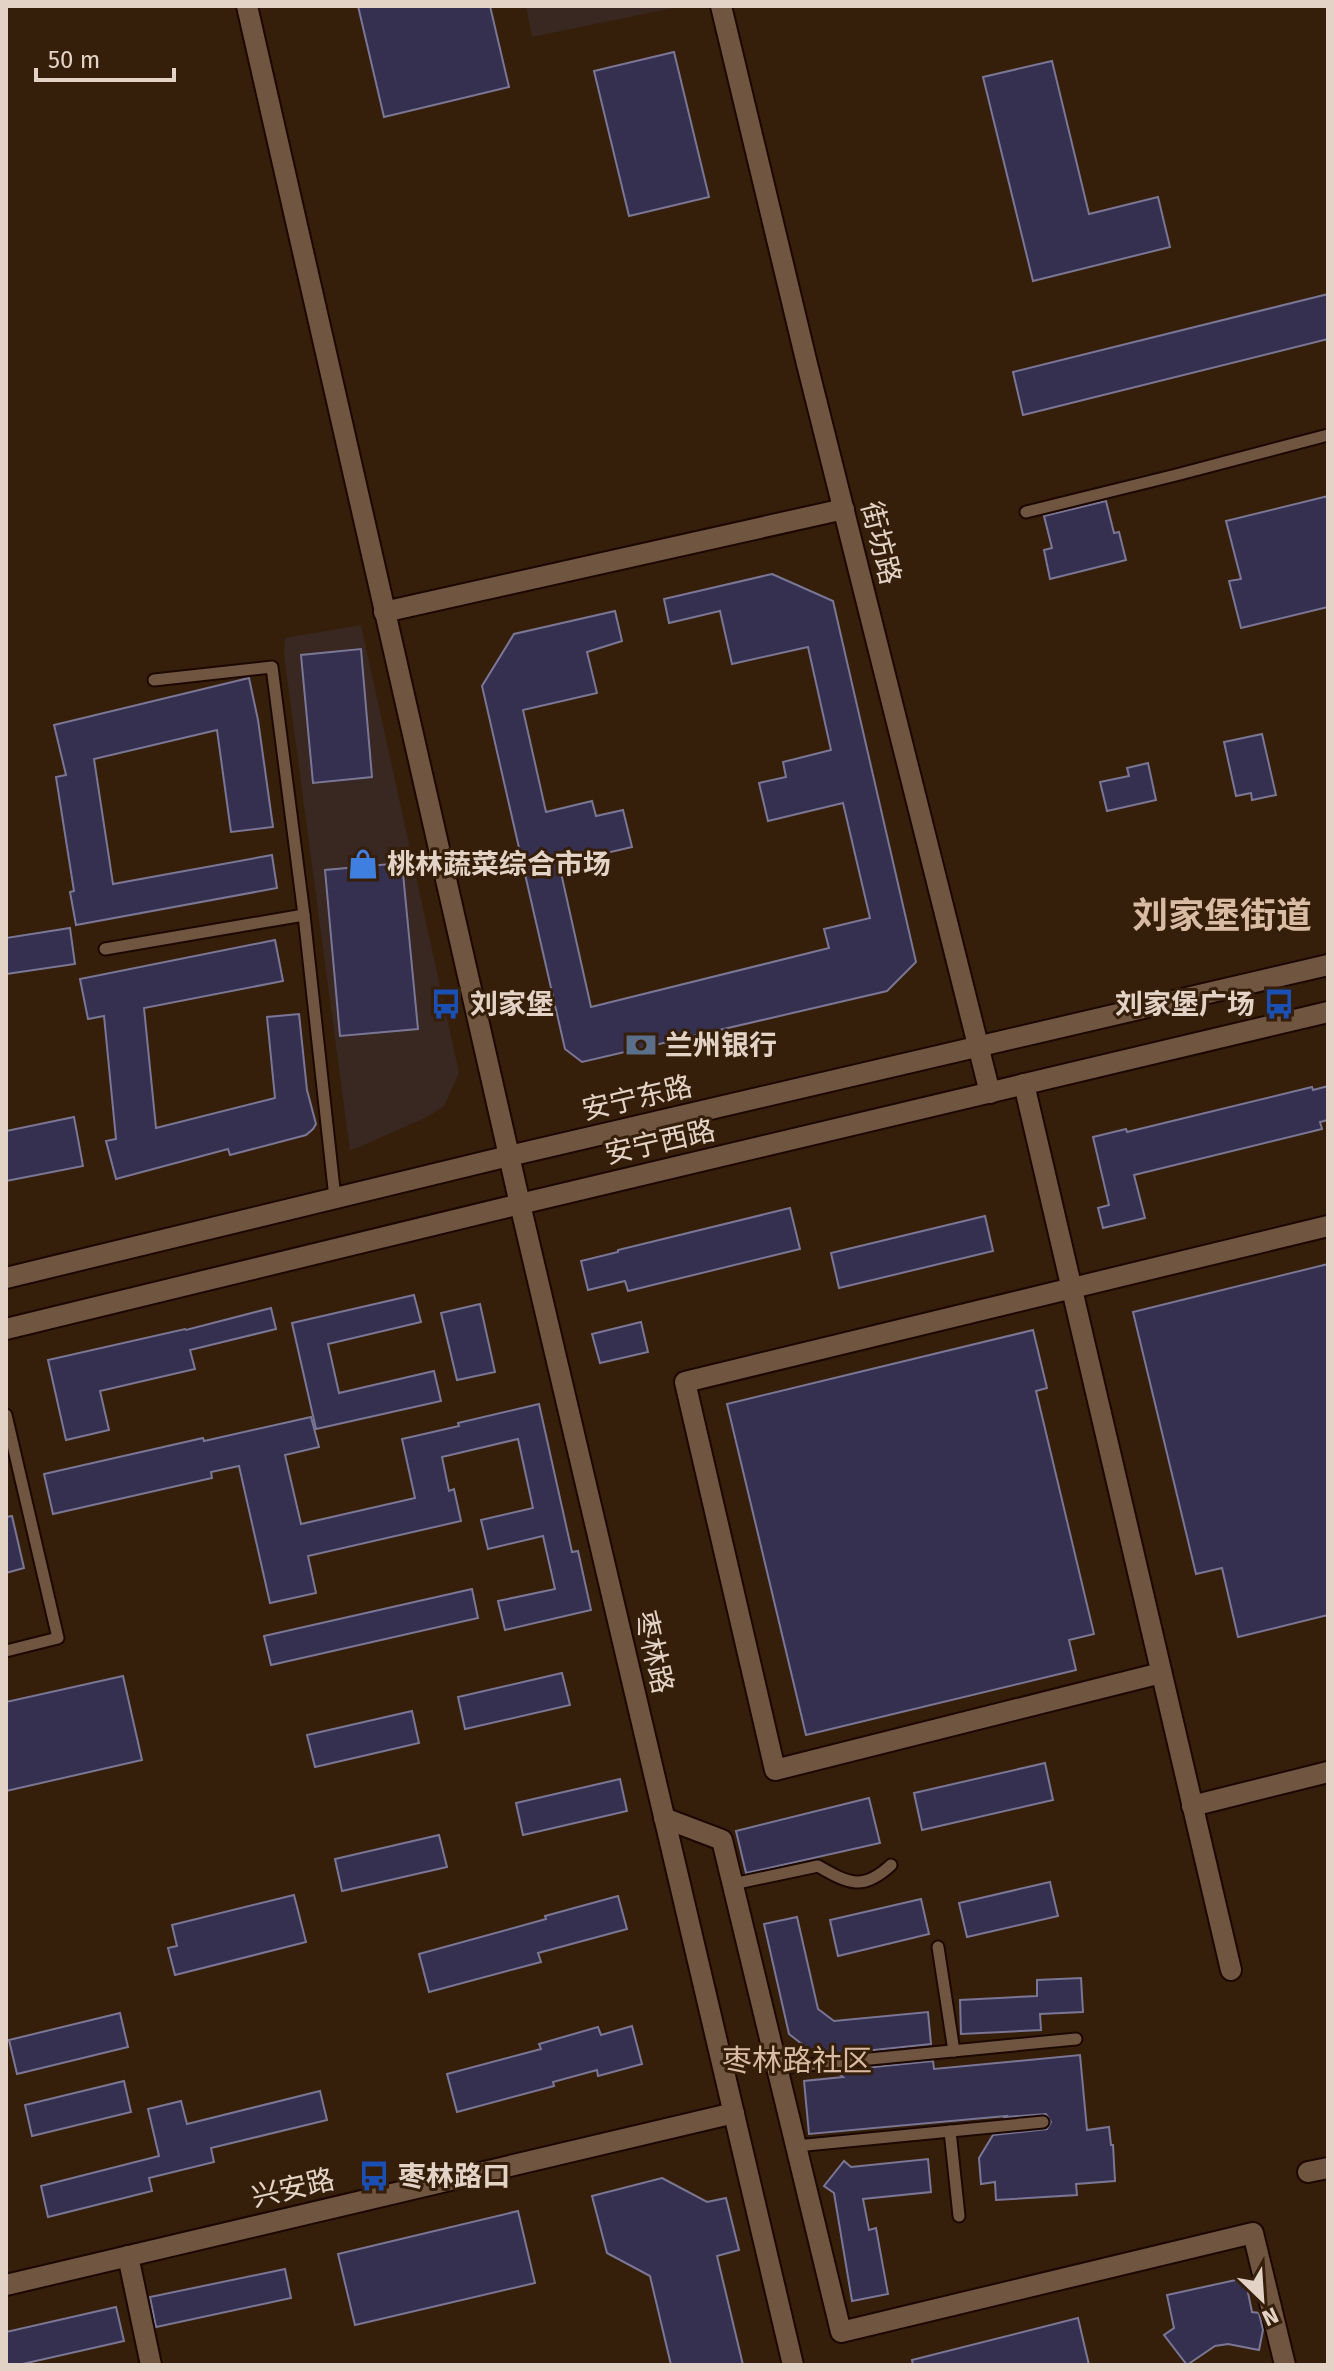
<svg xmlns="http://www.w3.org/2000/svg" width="1334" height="2371" viewBox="0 0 1334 2371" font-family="'Fira Sans','Noto Sans SC',sans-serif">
  <rect width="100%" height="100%" fill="#361f0a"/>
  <!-- commercial -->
  <g fill="#392721">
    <polygon points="526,6 682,6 532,37"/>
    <polygon points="361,625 459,1073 444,1106 427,1117 350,1151 284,654 285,638"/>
  </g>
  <!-- building -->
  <g fill="#35304f" stroke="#7a7695" stroke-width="2">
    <polygon points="358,6 490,6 509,87 384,117"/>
    <polygon points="674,52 709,197 629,216 594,71"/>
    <polygon points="1052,61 1089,214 1158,197 1170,247 1033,281 983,77"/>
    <polygon points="1328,294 1328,339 1023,415 1013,372"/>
    <polygon points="1328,496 1328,607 1241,628 1229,581 1241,579 1226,521"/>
    <polygon points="1106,501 1114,533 1119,532 1126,560 1050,579 1044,550 1052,548 1044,516"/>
    <polygon points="772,574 833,601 916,962 887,991 582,1062 565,1049 482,686 514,634 615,611 622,641 587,652 597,693 523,710 546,812 592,801 596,816 623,810 632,847 559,864 591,1007 829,948 824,929 870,918 843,803 768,821 759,783 786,777 783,762 831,750 808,647 732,664 720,611 669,623 664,599"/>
    <polygon points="361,649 372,777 313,783 301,655"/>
    <polygon points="249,678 258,720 273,827 231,832 217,730 94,759 113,884 272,855 277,888 76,925 70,892 74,891 56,777 66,775 54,725"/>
    <polygon points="1262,734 1276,795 1252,800 1251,793 1236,796 1224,742"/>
    <polygon points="1148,763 1156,800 1107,811 1100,782 1129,776 1127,768"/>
    <polygon points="402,863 418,1029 340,1036 325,870"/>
    <polygon points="70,928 75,964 6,974 6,938"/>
    <polygon points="275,940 283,981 144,1008 156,1128 275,1098 267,1017 299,1014 307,1090 316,1124 313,1129 306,1135 230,1155 228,1149 116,1179 106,1141 116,1139 104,1016 88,1019 80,979"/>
    <polygon points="1328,1086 1328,1120 1320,1122 1322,1129 1134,1175 1145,1218 1103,1228 1098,1208 1109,1205 1093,1137 1126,1129 1127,1132 1312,1087 1313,1090"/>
    <polygon points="74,1117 83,1166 6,1181 6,1131"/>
    <polygon points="790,1208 800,1249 628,1291 625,1281 588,1290 581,1261 618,1252 618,1250"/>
    <polygon points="985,1216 993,1251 839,1288 831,1253"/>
    <polygon points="1328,1264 1328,1615 1238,1637 1222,1568 1196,1574 1133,1312"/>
    <polygon points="414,1295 421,1322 328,1344 339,1393 434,1371 441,1401 316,1429 292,1323"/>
    <polygon points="480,1304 495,1372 457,1380 441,1313"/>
    <polygon points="271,1308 276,1329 190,1350 195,1369 100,1391 109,1430 66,1440 48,1360 185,1329 186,1330"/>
    <polygon points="641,1322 648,1352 600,1363 592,1334"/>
    <polygon points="1033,1330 1047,1388 1036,1391 1094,1634 1069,1640 1076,1670 806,1735 727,1404"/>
    <polygon points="539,1404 572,1552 578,1551 591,1610 505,1630 498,1601 555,1589 543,1536 488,1549 481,1520 533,1508 518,1439 442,1457 449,1491 454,1489 461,1521 308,1556 316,1593 270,1603 239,1466 211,1472 212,1478 53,1514 44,1474 203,1438 204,1441 311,1417 319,1447 285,1455 301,1524 415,1498 402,1439 459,1426 458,1423"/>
    <polygon points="12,1516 24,1568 6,1573 6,1517"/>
    <polygon points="472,1589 478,1618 271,1665 264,1636"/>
    <polygon points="562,1673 570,1705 465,1729 458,1697"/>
    <polygon points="123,1676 142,1760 6,1791 6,1702"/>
    <polygon points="412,1711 419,1743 315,1767 307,1735"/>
    <polygon points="1045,1763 1053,1800 922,1830 914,1793"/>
    <polygon points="620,1779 627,1811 523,1835 516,1803"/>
    <polygon points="869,1798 880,1843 746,1873 736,1831"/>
    <polygon points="439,1835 447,1867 342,1891 335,1859"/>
    <polygon points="1050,1882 1058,1916 967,1937 959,1903"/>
    <polygon points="294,1895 306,1942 175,1975 168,1948 177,1946 172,1925"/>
    <polygon points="618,1896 627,1929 538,1953 541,1962 429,1992 419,1954 546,1919 545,1916"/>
    <polygon points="921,1899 929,1934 838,1956 830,1920"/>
    <polygon points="797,1917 818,2009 834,2021 928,2012 931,2044 817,2056 789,2034 764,1924"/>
    <polygon points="1081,1978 1083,2012 1040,2014 1041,2030 961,2034 960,2000 1037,1996 1037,1980"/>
    <polygon points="120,2013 128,2047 17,2074 9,2040"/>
    <polygon points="632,2026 642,2064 598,2076 597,2070 553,2082 554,2086 457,2112 447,2074 541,2049 539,2044 598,2027 601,2035"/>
    <polygon points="1080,2055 1087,2130 1109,2127 1111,2145 1113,2145 1115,2181 1076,2184 1077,2195 996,2200 995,2182 981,2184 979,2158 993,2135 1047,2129 1051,2122 1046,2114 1005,2117 1006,2116 809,2134 804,2081 843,2077 835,2071 933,2061 934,2069"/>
    <polygon points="124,2081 131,2112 32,2136 25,2105"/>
    <polygon points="320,2091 327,2120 211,2148 214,2162 149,2178 152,2191 48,2217 41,2186 159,2156 148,2109 181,2101 187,2124"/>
    <polygon points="928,2159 931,2192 863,2199 869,2230 876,2228 888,2294 852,2301 834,2193 824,2186 844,2161 851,2167"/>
    <polygon points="662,2178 707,2202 726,2198 739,2250 717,2256 743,2365 671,2365 650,2276 607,2253 592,2196"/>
    <polygon points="518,2211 535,2283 355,2325 338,2254"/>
    <polygon points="285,2269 291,2298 156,2327 150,2297"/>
    <polygon points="1245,2278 1252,2312 1259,2313 1263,2330 1259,2350 1228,2344 1215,2346 1187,2365 1164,2335 1174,2328 1167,2295"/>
    <polygon points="116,2307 124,2341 18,2365 6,2365 6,2332"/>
    <polygon points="1078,2318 1089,2365 913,2365 912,2360"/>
  </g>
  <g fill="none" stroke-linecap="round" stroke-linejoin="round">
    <!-- service casing -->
    <g stroke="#1c0800" stroke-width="15">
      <g id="service">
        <polyline points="1026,512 1176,475 1328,435"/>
        <polyline points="154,680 272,667 304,915 335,1198"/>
        <polyline points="105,949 304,915"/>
        <polyline points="6,1415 58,1638 6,1651"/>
        <path d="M 733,1884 L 818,1866 C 849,1884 863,1891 891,1865"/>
        <polyline points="938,1947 954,2051"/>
        <polyline points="777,2068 1076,2039"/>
        <polyline points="950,2131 959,2216"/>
        <polyline points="796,2146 1043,2122"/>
      </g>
    </g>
    <!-- minor casing -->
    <g stroke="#1c0800" stroke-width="24">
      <g id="minor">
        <polyline points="721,6 807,364 990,1093"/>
        <polyline points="384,612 844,509"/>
        <polyline points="1024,1084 1231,1970"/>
        <polyline points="1161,1673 775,1770 685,1382 1328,1226"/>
        <polyline points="1192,1806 1328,1772"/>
        <polyline points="664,1818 722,1840 841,2332 1253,2233 1285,2365"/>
        <polyline points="1308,2172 1328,2168"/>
        <polyline points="128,2256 151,2365"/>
      </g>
    </g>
    <!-- tertiary casing -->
    <g stroke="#1c0800" stroke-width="24">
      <g id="tertiary">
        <polyline points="247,6 520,1204 793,2365"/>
        <polyline points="6,2285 734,2113"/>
      </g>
    </g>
    <!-- secondary casing -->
    <g stroke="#1c0800" stroke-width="24">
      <g id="secondary">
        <polyline points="6,1278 509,1156 1328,965"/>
        <polyline points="6,1329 520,1204 1328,1012"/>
      </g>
    </g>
    <!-- service -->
    <use href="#service" stroke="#705540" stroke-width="11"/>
    <!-- minor -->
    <use href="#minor" stroke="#705540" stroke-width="20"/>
    <!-- tertiary -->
    <use href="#tertiary" stroke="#705540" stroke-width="20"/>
    <!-- secondary -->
    <use href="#secondary" stroke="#705540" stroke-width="20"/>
  </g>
  <!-- icons -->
  <defs>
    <g id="shop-bare" transform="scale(2.4)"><path d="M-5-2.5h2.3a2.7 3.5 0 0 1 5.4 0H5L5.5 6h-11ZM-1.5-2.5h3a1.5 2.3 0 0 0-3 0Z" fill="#3f7fe0" stroke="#361f0a" stroke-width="2.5" paint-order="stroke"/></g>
    <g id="bus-bare" transform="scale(2.4)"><path d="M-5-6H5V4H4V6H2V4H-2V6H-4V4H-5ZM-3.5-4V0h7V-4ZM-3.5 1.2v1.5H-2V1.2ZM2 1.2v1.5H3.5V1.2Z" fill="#1a4fb4" stroke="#361f0a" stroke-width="2.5" paint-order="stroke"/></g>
    <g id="bank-bare" transform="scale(2.4)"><path d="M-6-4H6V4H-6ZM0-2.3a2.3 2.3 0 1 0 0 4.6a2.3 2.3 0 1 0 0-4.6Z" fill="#5c6f8a" stroke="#361f0a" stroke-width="2.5" paint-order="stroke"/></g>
  </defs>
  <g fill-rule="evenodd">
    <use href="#shop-bare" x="363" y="864"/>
    <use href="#bus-bare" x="446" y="1004"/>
    <use href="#bus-bare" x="1279" y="1004"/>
    <use href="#bank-bare" x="641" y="1045"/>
    <use href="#bus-bare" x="374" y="2176"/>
  </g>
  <g text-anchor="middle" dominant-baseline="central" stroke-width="6" stroke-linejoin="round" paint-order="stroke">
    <!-- street labels -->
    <g font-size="28" fill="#e3d3c7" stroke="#361f0a">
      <text transform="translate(881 543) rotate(76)">街坊路</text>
      <text transform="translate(637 1098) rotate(-13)">安宁东路</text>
      <text transform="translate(660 1142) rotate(-13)">安宁西路</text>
      <text transform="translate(654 1652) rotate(77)">枣林路</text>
      <text transform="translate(293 2188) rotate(-13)">兴安路</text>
    </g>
    <!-- poi labels -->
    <g font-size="28" font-weight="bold" fill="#e3d3c7" stroke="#361f0a" text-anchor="start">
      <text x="387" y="864">桃林蔬菜综合市场</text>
      <text x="470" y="1004">刘家堡</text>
      <text x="1255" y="1004" text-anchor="end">刘家堡广场</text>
      <text x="665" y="1045">兰州银行</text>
      <text x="398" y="2176">枣林路口</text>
    </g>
    <!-- neighbourhood labels -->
    <g font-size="30" fill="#d9bba3" stroke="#361f0a">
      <text x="797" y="2061">枣林路社区</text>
    </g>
    <!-- district labels -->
    <g font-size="36" font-weight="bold" fill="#d9bba3" stroke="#361f0a">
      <text x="1222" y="916">刘家堡街道</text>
    </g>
  </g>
  <!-- border -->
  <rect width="1334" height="2371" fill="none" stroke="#e3d3c7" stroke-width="16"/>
  <!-- north arrow -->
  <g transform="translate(1262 2299) rotate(155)" stroke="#361f0a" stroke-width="6" paint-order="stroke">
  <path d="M0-6L14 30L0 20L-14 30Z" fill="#e3d3c7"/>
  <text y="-12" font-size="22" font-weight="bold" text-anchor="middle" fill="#e3d3c7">N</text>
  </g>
  <!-- scale -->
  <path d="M36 68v12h138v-12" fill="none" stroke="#e3d3c7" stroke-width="4"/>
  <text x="48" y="68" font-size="24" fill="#e3d3c7" stroke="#361f0a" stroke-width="6" paint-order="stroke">50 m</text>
</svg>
